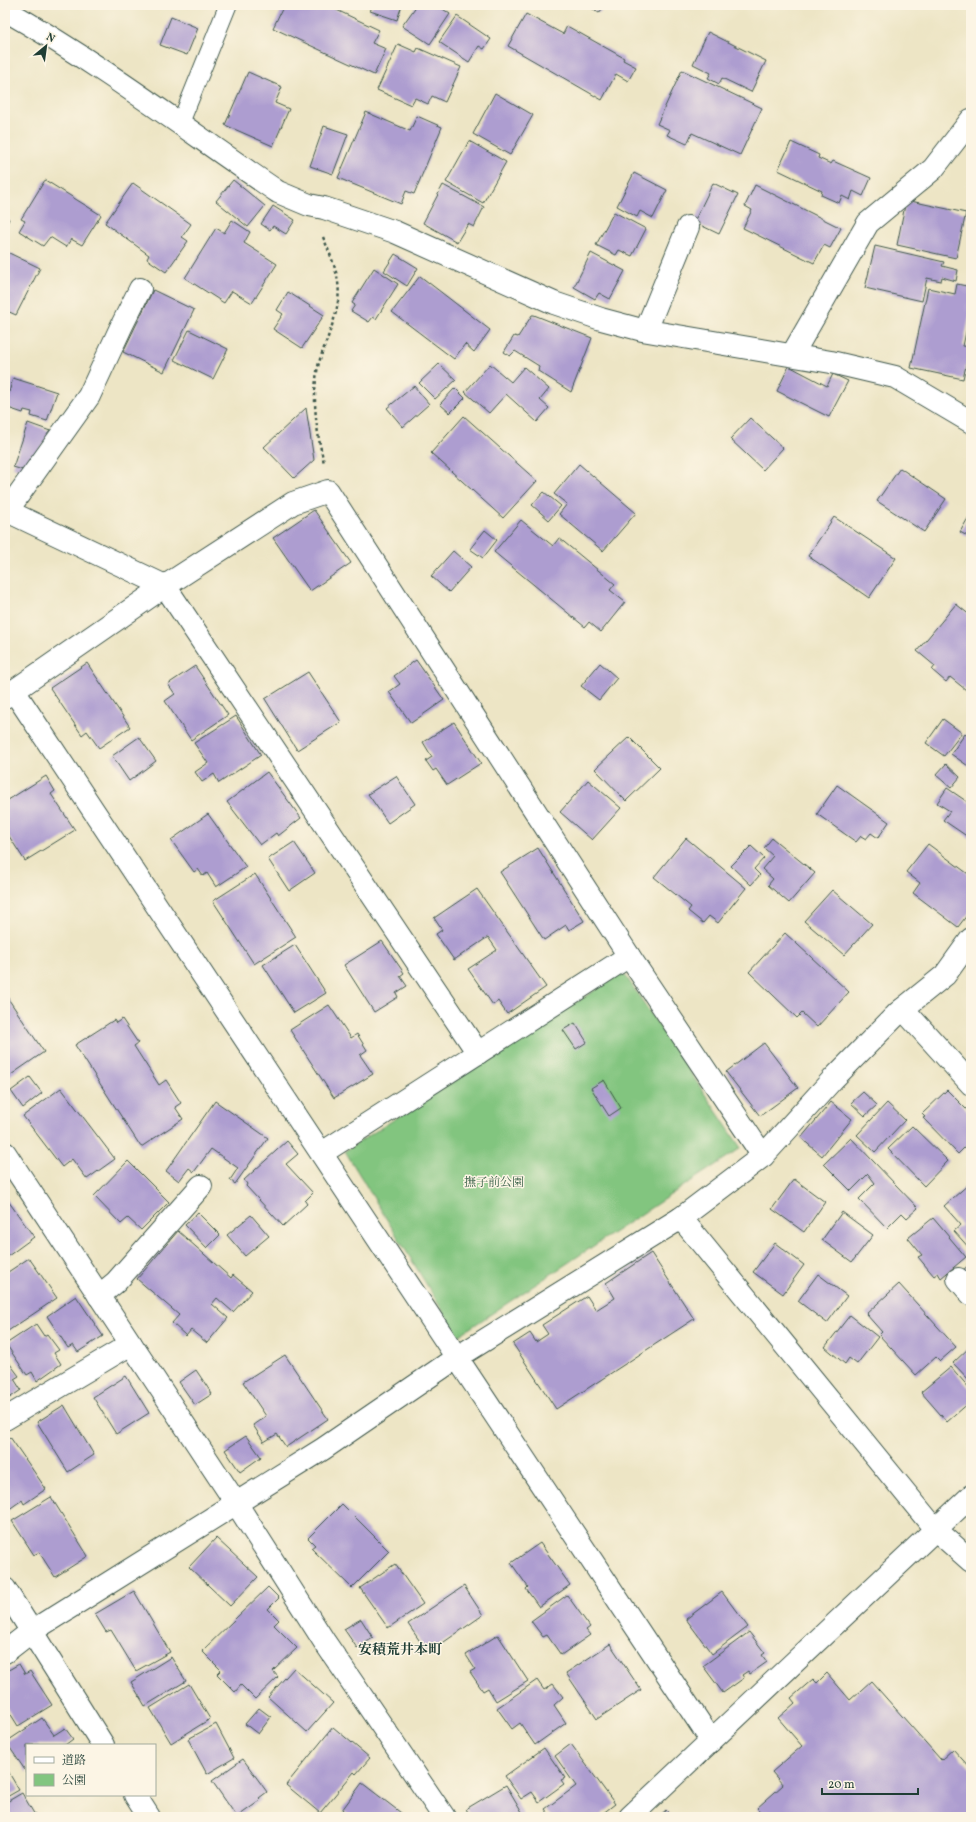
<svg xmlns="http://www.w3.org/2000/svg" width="976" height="1822" viewBox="0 0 976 1822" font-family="Vollkorn,'Noto Serif JP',serif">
  <rect width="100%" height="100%" fill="#fcf5e5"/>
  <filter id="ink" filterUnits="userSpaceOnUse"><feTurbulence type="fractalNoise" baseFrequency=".025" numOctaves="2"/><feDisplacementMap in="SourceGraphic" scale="8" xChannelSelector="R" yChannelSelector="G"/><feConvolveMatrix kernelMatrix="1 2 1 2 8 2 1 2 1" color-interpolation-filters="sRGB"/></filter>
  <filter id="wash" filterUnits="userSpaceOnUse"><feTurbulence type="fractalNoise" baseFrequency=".012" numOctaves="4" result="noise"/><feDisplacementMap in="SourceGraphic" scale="16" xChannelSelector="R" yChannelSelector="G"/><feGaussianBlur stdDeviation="0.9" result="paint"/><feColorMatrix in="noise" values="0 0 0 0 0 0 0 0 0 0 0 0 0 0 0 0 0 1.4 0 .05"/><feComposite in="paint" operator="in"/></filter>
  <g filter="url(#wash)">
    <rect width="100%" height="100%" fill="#ede5c5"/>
    <!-- green -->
    <polygon fill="#82c57f" stroke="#50815a" points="623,972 741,1148 458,1336 345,1151"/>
    <g id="blocks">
      <!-- building -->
      <g fill="#ad9dd0">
        <polygon points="284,5 326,5 379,30 372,43 386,49 374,75 273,28"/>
        <polygon points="373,5 402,5 397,20 370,11"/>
        <polygon points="417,5 437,5 450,14 430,44 402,26"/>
        <polygon points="587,5 605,5 599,13"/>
        <polygon points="526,14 563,34 567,26 624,58 623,60 636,67 628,81 616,74 602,100 508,46"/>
        <polygon points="457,16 491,39 484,49 479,46 469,62 439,42"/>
        <polygon points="171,17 198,28 187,55 160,45"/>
        <polygon points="708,32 766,61 751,92 722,78 719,84 708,78 711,73 693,64"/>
        <polygon points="398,44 416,52 418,48 461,67 445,102 432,96 428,104 415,98 411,105 377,90"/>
        <polygon points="682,70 762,108 740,155 692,133 687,144 667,135 670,130 657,124"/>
        <polygon points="248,72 282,87 275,103 289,109 273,146 225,125"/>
        <polygon points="495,93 533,115 510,155 473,134"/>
        <polygon points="366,112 410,131 417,116 442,127 414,194 406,191 401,204 338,178"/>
        <polygon points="324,126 348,134 333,174 310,166"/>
        <polygon points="469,141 506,162 483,203 446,182"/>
        <polygon points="791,142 819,155 818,158 831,164 833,161 871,178 863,196 853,191 850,200 842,196 839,203 821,195 822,191 778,170"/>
        <polygon points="634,173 667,190 653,218 640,211 637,217 617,206"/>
        <polygon points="45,180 101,215 82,245 71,239 66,247 50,237 43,246 19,231 25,221 21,219"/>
        <polygon points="233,180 265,206 248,227 216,201"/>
        <polygon points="133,183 191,224 182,237 188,241 166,272 147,259 149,255 105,223"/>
        <polygon points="713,183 738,195 719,234 694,222"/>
        <polygon points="443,185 484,207 474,227 468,224 457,242 423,223"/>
        <polygon points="755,185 841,228 830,248 824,245 814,263 743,228 752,210 745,206"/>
        <polygon points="906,200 966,213 956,258 897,245"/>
        <polygon points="273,206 295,220 286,234 273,226 270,230 261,224"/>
        <polygon points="614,212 646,229 632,256 619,250 616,255 596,245"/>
        <polygon points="5,217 9,219 5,227"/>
        <polygon points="232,220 250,232 244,243 277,264 252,303 232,291 224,303 185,278 216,228 224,233"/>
        <polygon points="875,246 944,262 942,266 958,270 956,281 942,277 941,281 927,278 922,301 865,288"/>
        <polygon points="5,251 40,268 16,315 5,310"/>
        <polygon points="591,253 625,271 610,299 599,293 595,299 574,287"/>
        <polygon points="395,254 418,268 407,286 384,271"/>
        <polygon points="374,268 398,284 376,319 373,317 369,322 351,311 355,305 352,303"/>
        <polygon points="420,276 490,330 474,352 465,344 454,359 392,312"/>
        <polygon points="957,284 971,287 971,309 963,346 970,347 963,379 911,368 928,288 955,294"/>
        <polygon points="153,290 194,310 164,372 123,352"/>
        <polygon points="288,292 324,315 302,348 273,329 283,314 277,310"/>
        <polygon points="532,315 534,315 592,338 571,392 538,371 539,366 515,351 510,356 504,352 514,336 518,337"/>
        <polygon points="189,330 228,349 213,379 174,360"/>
        <polygon points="439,364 456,380 435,399 419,383"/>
        <polygon points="490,364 511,382 524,367 549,389 540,400 549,408 537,422 506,394 489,413 465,392"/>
        <polygon points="789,366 827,386 833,374 848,381 829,417 777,391"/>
        <polygon points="13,378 57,392 47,421 31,416 32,412 24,410 23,413 5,407"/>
        <polygon points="414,386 429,404 403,427 387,408"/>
        <polygon points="455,388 465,398 450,413 440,404"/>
        <polygon points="306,408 314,460 294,478 264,447"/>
        <polygon points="464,416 537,481 503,518 431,453"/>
        <polygon points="750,418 783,448 763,470 730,439"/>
        <polygon points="28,423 53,432 23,470 13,467"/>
        <polygon points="579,464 636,513 603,551 559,514 567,504 554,494"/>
        <polygon points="900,468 946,499 924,532 877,501"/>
        <polygon points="544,492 561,506 549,520 532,505"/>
        <polygon points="314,510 351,563 310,591 273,538"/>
        <polygon points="971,513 971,538 960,532"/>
        <polygon points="834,517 896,558 869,598 808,556"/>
        <polygon points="521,520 553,546 559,538 615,584 610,590 625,602 601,632 589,622 585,627 494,552"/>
        <polygon points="485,530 497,540 483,558 470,549"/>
        <polygon points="453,551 471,567 449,592 431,576"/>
        <polygon points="956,604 971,616 971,694 950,677 946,682 932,670 935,666 917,651"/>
        <polygon points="416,660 444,700 411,723 389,692 400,684 394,676"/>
        <polygon points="87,663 130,727 99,748 87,731 82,735 50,688"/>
        <polygon points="600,663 617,678 599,700 581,686"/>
        <polygon points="195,666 228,715 191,740 165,701 175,694 168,684"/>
        <polygon points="308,672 341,722 297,750 265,699"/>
        <polygon points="236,716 261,755 219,783 214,774 202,782 195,772 208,763 194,743"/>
        <polygon points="943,719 962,733 944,756 926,743"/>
        <polygon points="454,722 481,763 447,785 436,769 433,771 426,761 432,757 423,742"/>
        <polygon points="965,734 971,739 971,768 951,754"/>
        <polygon points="139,737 156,761 129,781 112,756"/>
        <polygon points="629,737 660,768 626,801 595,769"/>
        <polygon points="946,764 960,777 951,788 936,775"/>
        <polygon points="267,772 301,818 278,836 276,833 260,845 227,802"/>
        <polygon points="46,776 55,791 51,794 75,830 25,861 5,830 5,802"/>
        <polygon points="396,776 415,804 388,823 368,794"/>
        <polygon points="588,780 621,808 592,840 560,812"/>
        <polygon points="837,785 889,822 878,838 871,833 866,839 861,836 856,842 817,814"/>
        <polygon points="947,788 969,803 971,799 971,839 943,820 950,811 937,803"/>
        <polygon points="208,814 246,867 216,887 207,873 203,876 198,869 194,872 171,840"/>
        <polygon points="686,838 746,888 718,923 709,916 703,923 688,911 691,907 654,877"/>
        <polygon points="772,838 815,873 789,903 768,885 773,879 762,869 773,856 764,848"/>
        <polygon points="294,842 315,873 289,891 268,859"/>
        <polygon points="928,844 971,876 971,910 958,927 913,893 920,883 906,872"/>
        <polygon points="751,846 764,858 754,869 760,875 751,885 731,866"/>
        <polygon points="538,848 584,921 569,930 566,925 544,940 500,872"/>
        <polygon points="255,874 296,937 254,964 213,901"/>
        <polygon points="477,889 546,987 507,1014 498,1001 493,1005 468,969 497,950 488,937 454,960 436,934 442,930 434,918"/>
        <polygon points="832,890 872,924 844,955 804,921"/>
        <polygon points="785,933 849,992 817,1027 802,1013 797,1018 749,972"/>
        <polygon points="382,941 404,973 400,976 407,986 396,993 398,997 374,1012 344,965"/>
        <polygon points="295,945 326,993 294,1013 263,965"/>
        <polygon points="5,994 44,1052 5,1079"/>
        <polygon points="329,1005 351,1038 357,1034 367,1050 360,1055 373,1074 334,1098 290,1030"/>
        <polygon points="122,1019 138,1043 134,1046 159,1085 166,1080 181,1103 175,1107 183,1119 141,1147 75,1045 114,1020 116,1023"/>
        <polygon points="575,1023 587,1042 576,1049 563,1030"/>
        <polygon points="764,1043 798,1088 760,1116 726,1072"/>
        <polygon points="30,1077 42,1093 23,1108 11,1091"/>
        <polygon points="604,1080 621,1108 609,1116 591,1088"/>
        <polygon points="61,1088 115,1159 87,1179 72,1159 62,1167 23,1116"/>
        <polygon points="947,1090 971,1114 971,1141 958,1154 923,1118 925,1117 922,1114"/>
        <polygon points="863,1092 877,1105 865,1116 851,1103"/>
        <polygon points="215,1101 268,1138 235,1184 230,1180 238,1168 211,1149 194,1172 189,1168 179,1181 166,1171"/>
        <polygon points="831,1102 852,1119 822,1156 801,1138"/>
        <polygon points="887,1103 905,1120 875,1152 857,1135"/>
        <polygon points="912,1126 948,1161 924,1186 888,1149"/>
        <polygon points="851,1138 918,1208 907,1218 902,1213 887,1228 859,1199 875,1183 868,1174 851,1191 824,1164"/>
        <polygon points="287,1141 298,1154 286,1164 313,1193 305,1201 307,1204 283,1226 246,1186 247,1184 244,1180"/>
        <polygon points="128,1161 169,1202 141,1230 128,1218 121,1224 94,1196"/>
        <polygon points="794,1179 825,1202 804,1232 772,1209"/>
        <polygon points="970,1183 971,1185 971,1250 954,1231 961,1225 944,1206"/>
        <polygon points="6,1198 34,1237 8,1256 5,1252"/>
        <polygon points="842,1212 873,1235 852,1262 822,1240"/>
        <polygon points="198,1213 220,1235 207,1248 185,1225"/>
        <polygon points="251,1215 269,1236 245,1256 227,1235"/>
        <polygon points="933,1218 966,1257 941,1278 938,1273 934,1276 918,1257 922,1255 908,1238"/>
        <polygon points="178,1231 231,1278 233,1275 252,1291 233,1312 217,1298 212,1304 228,1318 207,1343 191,1330 186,1336 172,1323 179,1315 137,1279"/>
        <polygon points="775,1243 804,1265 783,1294 753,1272"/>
        <polygon points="651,1253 694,1319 556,1409 513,1344 530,1333 536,1342 548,1334 542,1325 587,1296 596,1310 615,1298 606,1283"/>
        <polygon points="29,1258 57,1298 5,1333 5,1274"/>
        <polygon points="971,1263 971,1280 962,1271"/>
        <polygon points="818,1274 847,1296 827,1323 798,1301"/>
        <polygon points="899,1284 956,1347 940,1361 936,1357 916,1375 879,1335 882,1332 866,1314"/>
        <polygon points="76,1296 103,1336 78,1352 73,1345 68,1348 47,1316"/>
        <polygon points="850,1315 878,1337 857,1364 849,1358 845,1364 825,1347"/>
        <polygon points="36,1324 44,1336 47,1334 59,1350 54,1353 61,1364 37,1381 32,1372 27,1375 6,1344"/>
        <polygon points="971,1339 971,1382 953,1363 971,1346 968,1342"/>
        <polygon points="285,1355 328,1419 286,1447 277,1434 264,1442 253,1425 266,1416 243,1382"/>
        <polygon points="7,1360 19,1376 14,1379 21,1390 5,1401 5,1362"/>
        <polygon points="951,1367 971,1390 971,1401 947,1422 921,1392"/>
        <polygon points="196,1370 212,1394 195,1405 179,1382"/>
        <polygon points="126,1376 149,1413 116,1434 93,1397"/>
        <polygon points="64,1405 94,1455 68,1472 37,1422"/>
        <polygon points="246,1436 261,1457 240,1472 225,1450"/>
        <polygon points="10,1437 46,1489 24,1504 22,1500 8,1510 5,1506 5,1441"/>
        <polygon points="51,1497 88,1556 55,1577 39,1552 34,1555 12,1521"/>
        <polygon points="342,1504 389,1551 352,1588 311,1548 315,1545 308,1538"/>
        <polygon points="216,1538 258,1577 230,1606 189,1567"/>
        <polygon points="540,1543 570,1585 539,1607 526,1589 528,1587 511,1563"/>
        <polygon points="395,1564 423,1604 388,1628 360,1588"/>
        <polygon points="464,1586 483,1615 428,1653 408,1624"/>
        <polygon points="268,1587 279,1598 268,1609 279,1620 274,1625 297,1648 273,1671 278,1677 255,1699 241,1685 235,1692 217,1674 221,1670 202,1651"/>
        <polygon points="134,1591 170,1652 136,1671 111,1630 106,1632 95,1614"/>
        <polygon points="722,1592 748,1627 712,1654 686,1619"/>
        <polygon points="567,1595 590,1627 586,1630 590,1635 561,1655 547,1635 543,1637 531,1621"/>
        <polygon points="361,1619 373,1638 357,1648 344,1629"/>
        <polygon points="749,1632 765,1653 762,1655 767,1662 750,1674 748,1671 742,1675 744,1678 723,1693 703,1666"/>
        <polygon points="498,1635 528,1681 496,1701 488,1688 483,1691 470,1672 475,1669 466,1655"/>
        <polygon points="610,1644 641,1690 597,1719 566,1673"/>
        <polygon points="171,1657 186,1681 145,1706 131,1682"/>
        <polygon points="19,1664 25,1674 30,1671 52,1705 18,1726 5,1705 5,1672"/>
        <polygon points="294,1668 333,1703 307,1732 268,1697"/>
        <polygon points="827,1673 850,1700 871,1681 941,1760 953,1749 971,1769 971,1817 765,1817 757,1808 783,1785 772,1772 802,1746 778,1718 795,1703 791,1698 813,1679 817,1683"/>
        <polygon points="537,1680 544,1690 553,1684 563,1697 554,1705 566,1723 535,1745 520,1723 512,1729 497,1708"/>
        <polygon points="189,1684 210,1719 171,1743 150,1708"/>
        <polygon points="259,1708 271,1717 258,1734 245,1724"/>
        <polygon points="42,1718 54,1735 65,1728 73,1739 65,1745 27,1745 27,1773 6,1742"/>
        <polygon points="216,1724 234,1758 207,1774 188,1739"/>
        <polygon points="333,1727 370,1758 356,1774 354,1772 320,1813 286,1785"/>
        <polygon points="571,1744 615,1804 598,1817 551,1817 545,1809 576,1786 555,1756"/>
        <polygon points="544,1748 565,1778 561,1780 564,1784 539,1802 532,1792 521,1799 505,1776"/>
        <polygon points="243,1759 267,1792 259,1798 261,1800 237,1817 212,1781"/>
        <polygon points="5,1766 19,1790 5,1798"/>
        <polygon points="362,1783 405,1816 404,1817 352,1817 342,1810"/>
        <polygon points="506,1785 525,1817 471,1817 466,1809"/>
        <polygon points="22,1793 36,1817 5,1817 5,1803"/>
        <polygon points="666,1810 672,1817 658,1817"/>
      </g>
    </g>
  </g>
  <g filter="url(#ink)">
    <use href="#blocks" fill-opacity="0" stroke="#3e564a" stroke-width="1"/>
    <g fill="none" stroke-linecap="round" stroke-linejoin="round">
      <!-- lane casing -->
      <g stroke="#3e564a" stroke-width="19">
        <polyline id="lane" points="180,124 228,5"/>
      </g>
      <!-- street casing -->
      <g stroke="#3e564a" stroke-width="24">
        <g id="street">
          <path d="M 5,10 C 100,64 187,130 278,192 L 309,205 L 324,208 L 395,232 L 554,303 L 601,319 L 642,330 L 831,362 L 895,377 L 971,422"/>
          <polyline points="646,330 688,227"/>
          <polyline points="792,355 868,223 933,169 971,120"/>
          <polyline points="5,510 165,586 478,1053"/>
          <polyline points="7,511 89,396 122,325 140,289"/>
          <polyline points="14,691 711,1740"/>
          <polyline points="5,697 165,586 293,503 328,491 629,956 763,1156"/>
          <polyline points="903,1009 971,1084"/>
          <polyline points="5,1153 236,1503 324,1641 444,1817"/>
          <polyline points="322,1153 629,956"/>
          <polyline points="681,1218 935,1529 971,1561"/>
          <polyline points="958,1279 971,1294"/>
          <polyline points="99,1296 116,1282 201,1186"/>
          <polyline points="5,1419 131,1344"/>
          <polyline points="5,1589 103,1745"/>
          <polyline points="5,1652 32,1631 323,1449 456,1358 681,1218 763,1156 833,1079 899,1012 945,975 971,939"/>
          <polyline points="135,1795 149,1817"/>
          <polyline points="630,1817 971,1496"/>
        </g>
      </g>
      <!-- path -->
      <path stroke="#3e564a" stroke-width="2.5" stroke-dasharray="3 3" stroke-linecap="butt" d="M 323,237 C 339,275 345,291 330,331 C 326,344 319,358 317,372 C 312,403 317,433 324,463"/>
      <!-- lane -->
      <use href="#lane" stroke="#fff" stroke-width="17"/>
      <!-- street -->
      <use href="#street" stroke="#fff" stroke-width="22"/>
    </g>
  </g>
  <g text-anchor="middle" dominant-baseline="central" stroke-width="3" stroke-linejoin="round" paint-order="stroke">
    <!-- park labels -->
    <g font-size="12" fill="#385f47" stroke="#fcf5e5">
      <text x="494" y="1183">撫子前公園</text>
    </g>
    <!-- quarter labels -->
    <g font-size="14" font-weight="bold" fill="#1f3d34" stroke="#fcf5e5">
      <text x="400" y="1650">安積荒井本町</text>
    </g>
  </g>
  <!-- margin -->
  <rect width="976" height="1822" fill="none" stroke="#fcf5e5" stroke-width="20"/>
  <!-- legend -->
  <rect x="26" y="1744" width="130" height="52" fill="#fcf5e5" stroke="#a4ab9e"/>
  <rect x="34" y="1757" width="20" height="6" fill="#ffffff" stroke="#a4ab9e"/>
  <text x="62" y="1764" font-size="12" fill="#1f3d34">道路</text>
  <rect x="34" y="1774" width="20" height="12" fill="#82c57f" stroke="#a4ab9e"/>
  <text x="62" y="1784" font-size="12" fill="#1f3d34">公園</text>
  <!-- north arrow -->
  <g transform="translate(46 46) rotate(29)" stroke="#fcf5e5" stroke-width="3" paint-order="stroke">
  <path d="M0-3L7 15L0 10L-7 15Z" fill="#1f3d34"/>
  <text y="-6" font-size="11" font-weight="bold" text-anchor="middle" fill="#1f3d34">N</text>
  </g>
  <!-- scale -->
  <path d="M822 1788v6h96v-6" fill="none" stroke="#1f3d34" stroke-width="2"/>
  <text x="828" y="1788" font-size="12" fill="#1f3d34" stroke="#fcf5e5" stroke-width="3" paint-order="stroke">20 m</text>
</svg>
